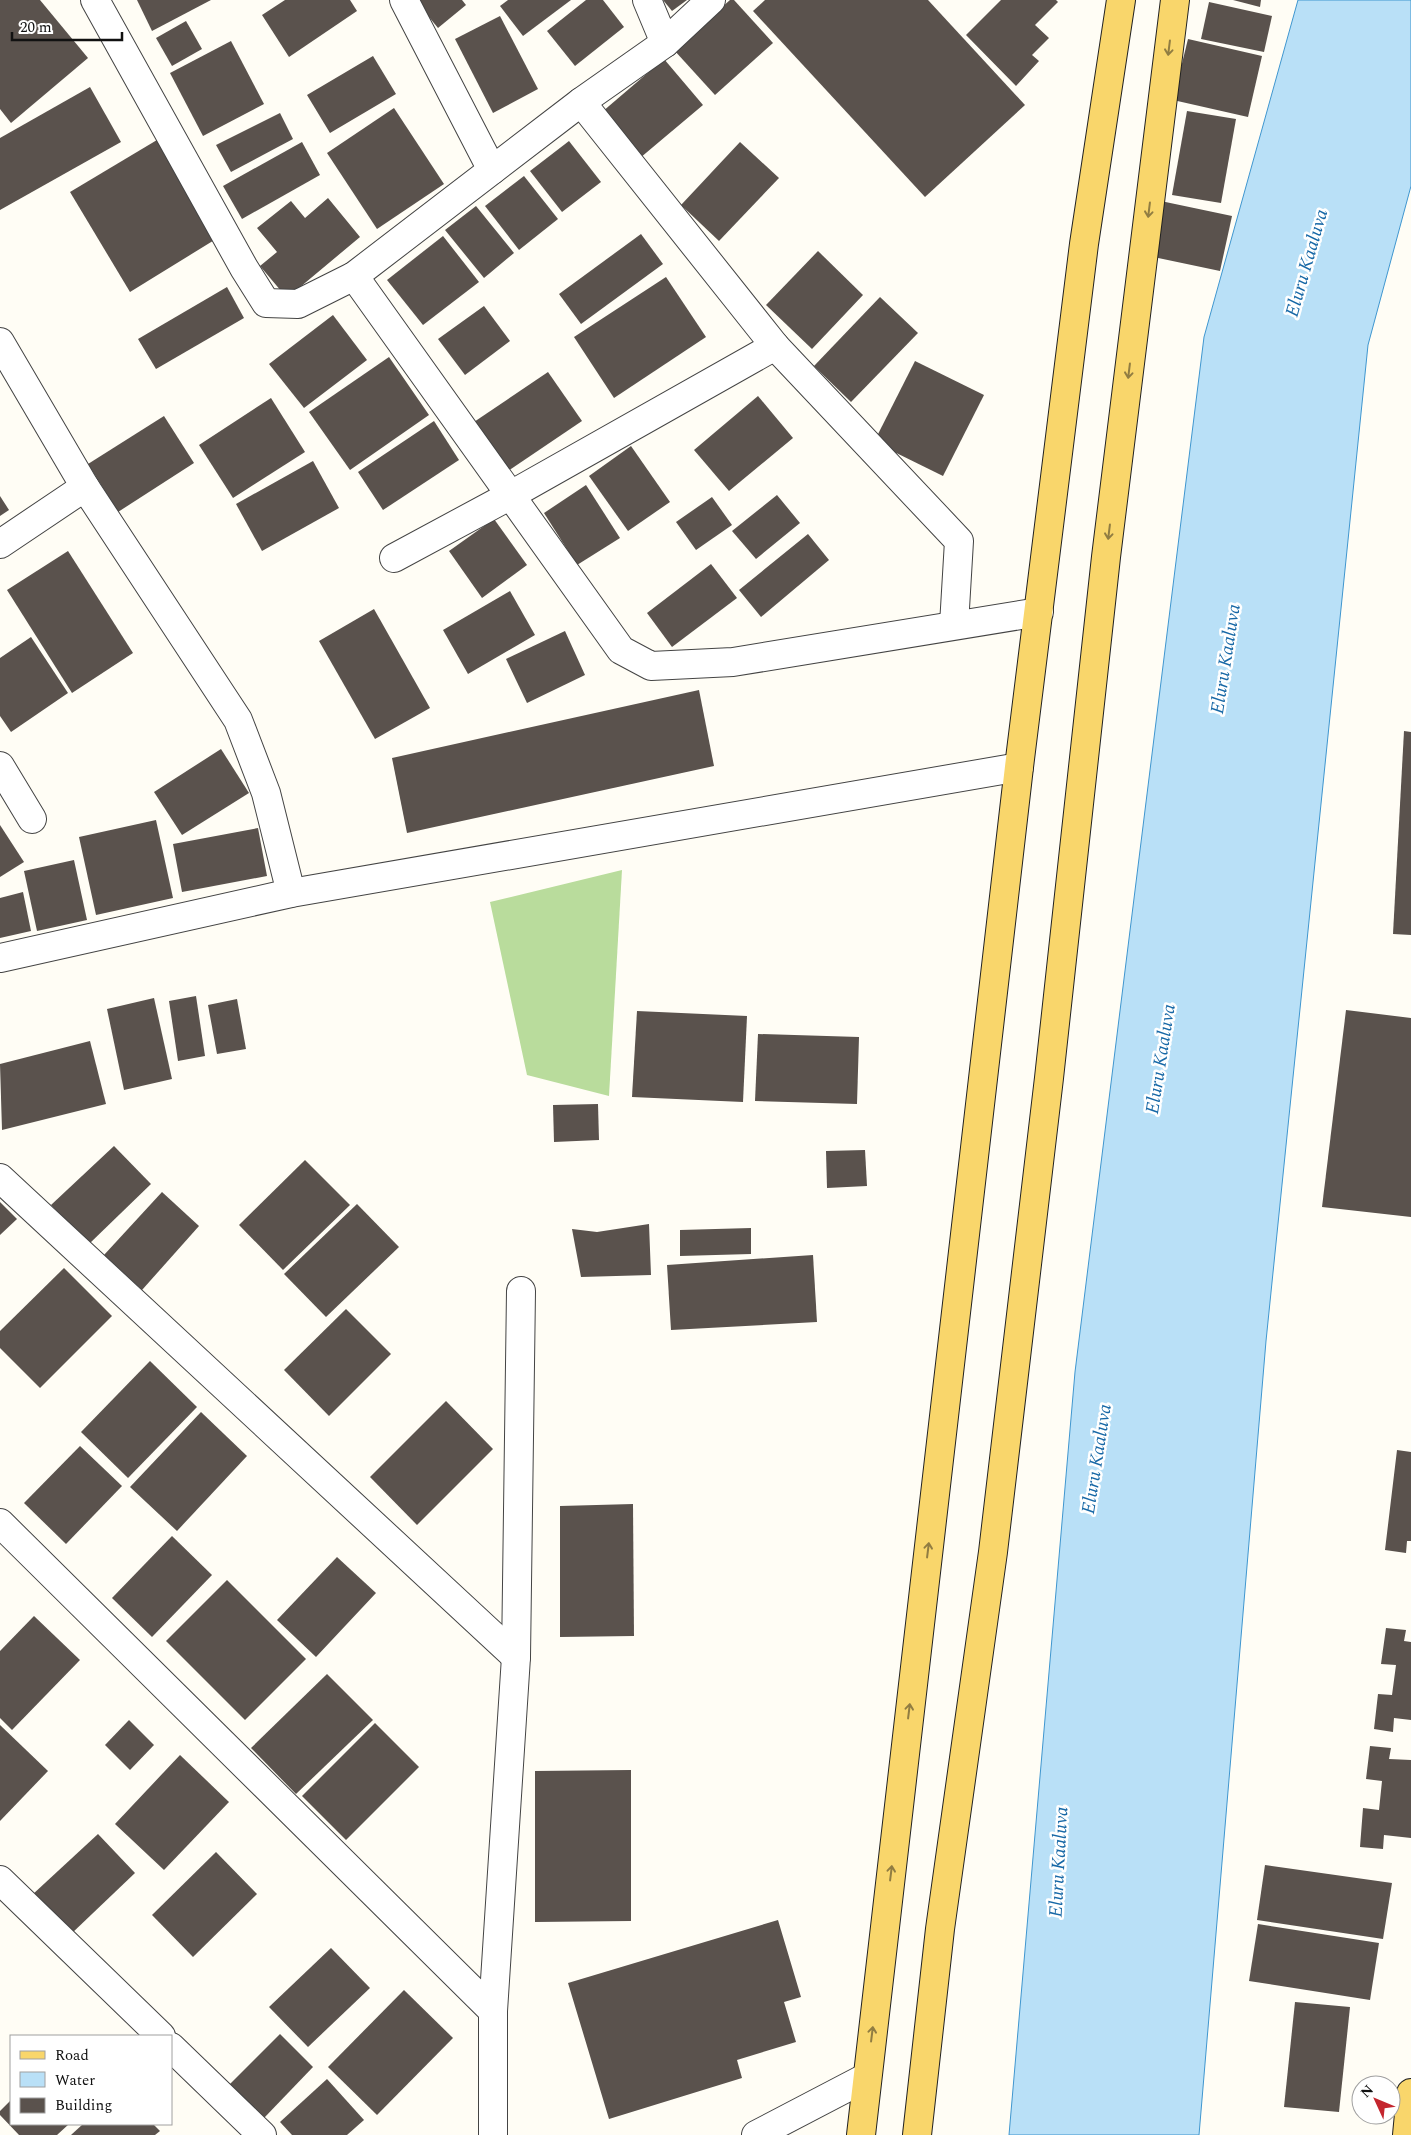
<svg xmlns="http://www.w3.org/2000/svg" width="1411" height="2135" viewBox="0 0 1411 2135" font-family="Spectral,serif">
  <rect width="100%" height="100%" fill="#fffdf5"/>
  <!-- forest -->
  <polygon fill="#b9dc9c" points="622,870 609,1096 527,1075 490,902"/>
  <!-- water -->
  <polygon fill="#b9e0f7" stroke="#3f96cf" points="1298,0 1411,0 1411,186 1368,345 1266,1341 1199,2135 1009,2135 1075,1372 1204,337"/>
  <!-- building -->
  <g fill="#5a524d">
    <polygon points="0,0 40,0 88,58 11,123 0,109"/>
    <polygon points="137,0 211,0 152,31"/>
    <polygon points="285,0 350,0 357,11 289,57 262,15"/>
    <polygon points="415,0 462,0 466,5 438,28"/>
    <polygon points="508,0 571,0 523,36 500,6"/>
    <polygon points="586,0 603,0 624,27 575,66 547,31"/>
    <polygon points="663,0 687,0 672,11"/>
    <polygon points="730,0 734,0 773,43 715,95 674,50"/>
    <polygon points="765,0 928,0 1025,105 925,197 753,11"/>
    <polygon points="1001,0 1056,0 1058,2 1035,25 1049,38 1032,55 1039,61 1016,86 966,35"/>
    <polygon points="1233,0 1261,0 1260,7"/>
    <polygon points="1209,2 1272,16 1264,52 1201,39"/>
    <polygon points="500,16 538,89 493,113 455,39"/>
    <polygon points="186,21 202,49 172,66 156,38"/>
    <polygon points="1188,39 1262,56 1248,117 1173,100"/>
    <polygon points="231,41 264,104 203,136 170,73"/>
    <polygon points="373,56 396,94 330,133 307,95"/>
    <polygon points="664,59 703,105 640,158 602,112"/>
    <polygon points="90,87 121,142 0,210 0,138"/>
    <polygon points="394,108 444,184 377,229 327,153"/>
    <polygon points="1187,111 1236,119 1221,203 1172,195"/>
    <polygon points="280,113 293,139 231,172 216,145"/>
    <polygon points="157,140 216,239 130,292 70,192"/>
    <polygon points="569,141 601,182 562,212 530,171"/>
    <polygon points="302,142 320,175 242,219 223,186"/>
    <polygon points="740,142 779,178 719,241 681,205"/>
    <polygon points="524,176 558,219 519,250 485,206"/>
    <polygon points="328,198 360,237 287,298 260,266 277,252 257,228 291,201 305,218"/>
    <polygon points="1156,200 1232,216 1220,271 1144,255"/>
    <polygon points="476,206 514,253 484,278 445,230"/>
    <polygon points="641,234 663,264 581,324 559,294"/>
    <polygon points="443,236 479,282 423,325 387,280"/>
    <polygon points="818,251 863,295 812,349 766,305"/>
    <polygon points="666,277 706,337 614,398 574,337"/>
    <polygon points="227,287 244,318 156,369 138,339"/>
    <polygon points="880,297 918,333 851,402 814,366"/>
    <polygon points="484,306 510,341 465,375 438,339"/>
    <polygon points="333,315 367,360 304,408 269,364"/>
    <polygon points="389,357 429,415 350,470 309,412"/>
    <polygon points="915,361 984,395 943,476 874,442"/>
    <polygon points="548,372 582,421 505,473 471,424"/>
    <polygon points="758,396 793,438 729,491 694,450"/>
    <polygon points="271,398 305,452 233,498 199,445"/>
    <polygon points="164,416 194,463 118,512 88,464"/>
    <polygon points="434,421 459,460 383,510 358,472"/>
    <polygon points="631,446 670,502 628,531 589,476"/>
    <polygon points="313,461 339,508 262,551 236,504"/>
    <polygon points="586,485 620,538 577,565 544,513"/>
    <polygon points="777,495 800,523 756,559 732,531"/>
    <polygon points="0,496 9,510 0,516"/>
    <polygon points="712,497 732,525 696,550 676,522"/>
    <polygon points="494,519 527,565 482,598 449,551"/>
    <polygon points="808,534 829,560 761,617 739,590"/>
    <polygon points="68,551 133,653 72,693 7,590"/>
    <polygon points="711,564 737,598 672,647 647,613"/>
    <polygon points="510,591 535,635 468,674 443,630"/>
    <polygon points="374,609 430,708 375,739 319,641"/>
    <polygon points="565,631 585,675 527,703 506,659"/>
    <polygon points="31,637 68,693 11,732 0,716 0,658"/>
    <polygon points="699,690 714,766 407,833 392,758"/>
    <polygon points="1404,731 1411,732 1411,935 1393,934"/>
    <polygon points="221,749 249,793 182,835 154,792"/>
    <polygon points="156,820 173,898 96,915 79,837"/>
    <polygon points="0,825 24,862 0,877"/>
    <polygon points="258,828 267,876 182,892 173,844"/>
    <polygon points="74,860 87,920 37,931 24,871"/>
    <polygon points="23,892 31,931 0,938 0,898"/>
    <polygon points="196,996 205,1056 178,1061 169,1001"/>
    <polygon points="154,998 172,1079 124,1090 107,1009"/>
    <polygon points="237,999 246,1049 217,1054 208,1005"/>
    <polygon points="1346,1010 1411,1018 1411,1217 1322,1207"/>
    <polygon points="637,1011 747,1016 743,1102 632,1097"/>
    <polygon points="758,1034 859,1037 857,1104 755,1101"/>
    <polygon points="90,1041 106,1104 2,1130 0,1064"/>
    <polygon points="598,1104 599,1140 554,1142 553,1105"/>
    <polygon points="114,1146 151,1184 89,1244 51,1205"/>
    <polygon points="865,1150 867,1186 827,1188 826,1151"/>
    <polygon points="305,1160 350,1205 283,1270 239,1225"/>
    <polygon points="162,1192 199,1226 142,1290 104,1255"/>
    <polygon points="0,1202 17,1219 0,1235"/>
    <polygon points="357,1204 399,1247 326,1317 284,1274"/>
    <polygon points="649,1224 651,1275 581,1277 572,1229 597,1232"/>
    <polygon points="751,1228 751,1254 680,1256 680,1230"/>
    <polygon points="813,1255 817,1322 671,1330 667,1265"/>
    <polygon points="64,1268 112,1316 40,1388 0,1348 0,1331"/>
    <polygon points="346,1309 391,1354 329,1416 284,1370"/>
    <polygon points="150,1361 197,1407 128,1478 81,1432"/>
    <polygon points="446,1401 493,1449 417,1525 370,1477"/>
    <polygon points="201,1412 247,1456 177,1531 130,1487"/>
    <polygon points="80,1446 122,1486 66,1544 24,1503"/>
    <polygon points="1397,1450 1411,1452 1411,1541 1407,1541 1406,1553 1385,1550"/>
    <polygon points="633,1504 634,1636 560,1637 560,1506"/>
    <polygon points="172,1536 212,1575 152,1637 112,1598"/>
    <polygon points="337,1557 376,1593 316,1657 277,1620"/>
    <polygon points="227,1580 306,1659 245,1720 166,1641"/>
    <polygon points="34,1616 80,1660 12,1730 0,1718 0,1651"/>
    <polygon points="1386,1628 1406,1630 1404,1641 1411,1642 1411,1720 1394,1718 1393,1732 1374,1729 1378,1694 1392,1695 1396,1665 1381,1664"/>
    <polygon points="327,1674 373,1720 296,1794 251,1748"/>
    <polygon points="129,1720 154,1745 130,1770 105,1745"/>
    <polygon points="375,1723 419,1767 346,1840 302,1796"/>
    <polygon points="0,1725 48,1771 0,1821"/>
    <polygon points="1370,1746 1391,1748 1389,1759 1411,1760 1411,1838 1384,1835 1383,1849 1360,1847 1363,1808 1379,1810 1382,1781 1366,1779"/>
    <polygon points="180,1755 229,1802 164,1870 115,1824"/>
    <polygon points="631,1770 631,1921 535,1922 535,1771"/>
    <polygon points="98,1834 135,1873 70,1935 32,1895"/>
    <polygon points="216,1852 257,1894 193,1957 152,1915"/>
    <polygon points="1265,1865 1392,1883 1383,1939 1257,1920"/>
    <polygon points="778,1920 801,1997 784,2002 796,2042 737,2060 742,2078 609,2119 568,1983"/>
    <polygon points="1258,1924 1379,1943 1370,2000 1249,1981"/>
    <polygon points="331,1948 370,1988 308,2047 269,2007"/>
    <polygon points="404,1990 453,2038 377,2115 328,2067"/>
    <polygon points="1295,2002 1350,2007 1339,2112 1284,2107"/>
    <polygon points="280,2034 313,2067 264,2118 230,2084"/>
    <polygon points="327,2079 364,2120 347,2135 292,2135 280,2122"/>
    <polygon points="11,2100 11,2124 69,2124 57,2135 19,2135 0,2115 0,2111"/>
    <polygon points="83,2124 153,2124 160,2131 155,2135 71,2135"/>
  </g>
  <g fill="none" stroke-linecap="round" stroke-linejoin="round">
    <!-- street casing -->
    <g stroke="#444" stroke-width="30">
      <g id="street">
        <polyline points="95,0 244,268 266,303 298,304 354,276 581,102 665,43 711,0"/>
        <polyline points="404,0 492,170"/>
        <polyline points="647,0 665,43"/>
        <polyline points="581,102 775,346 959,541 954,625"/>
        <polyline points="354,276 621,650 651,666 733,662 1039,612"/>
        <polyline points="0,342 85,487 238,720 266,793 291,893"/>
        <polyline points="0,544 85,487"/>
        <polyline points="394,558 511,495 775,346"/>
        <polyline points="0,766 32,819"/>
        <polyline points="0,958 291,893 1019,767"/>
        <polyline points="0,1178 516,1657"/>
        <polyline points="0,1523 493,2011"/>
        <polyline points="0,1880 161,2036"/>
        <polyline points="171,2047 262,2135"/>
        <polyline points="493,2135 493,2011 516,1657 521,1291"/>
        <polyline points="756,2135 867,2077"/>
      </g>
    </g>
    <!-- primary casing -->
    <g stroke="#222" stroke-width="30">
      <g id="primary">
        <polyline points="861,2135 1019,767 1084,244 1121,0"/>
        <polyline points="917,2135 940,1929 993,1552 1049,1078 1106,557 1175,0"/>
        <polyline points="1407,2135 1411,2093"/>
      </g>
    </g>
    <!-- street -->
    <use href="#street" stroke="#fff" stroke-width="28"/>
    <!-- primary -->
    <use href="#primary" stroke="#f9d66b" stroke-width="28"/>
  </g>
  <!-- one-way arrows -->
  <defs><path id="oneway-shaft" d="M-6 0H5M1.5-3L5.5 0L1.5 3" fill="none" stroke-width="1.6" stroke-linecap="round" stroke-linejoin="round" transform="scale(1.25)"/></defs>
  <g stroke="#917d42">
    <use href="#oneway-shaft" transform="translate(1169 48) rotate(97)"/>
    <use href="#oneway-shaft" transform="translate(1149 210) rotate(97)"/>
    <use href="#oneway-shaft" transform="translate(1129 371) rotate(97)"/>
    <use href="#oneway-shaft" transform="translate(1109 532) rotate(97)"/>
    <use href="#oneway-shaft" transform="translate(928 1550) rotate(-83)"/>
    <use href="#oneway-shaft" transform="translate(909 1711) rotate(-83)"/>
    <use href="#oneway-shaft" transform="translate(891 1873) rotate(-83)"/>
    <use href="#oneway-shaft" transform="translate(872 2034) rotate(-83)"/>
  </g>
  <g text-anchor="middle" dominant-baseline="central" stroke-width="5" stroke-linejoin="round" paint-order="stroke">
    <!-- water labels -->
    <g font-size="19" font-style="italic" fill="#1768a6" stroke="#fff">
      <text transform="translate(1307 263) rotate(-74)">Eluru Kaaluva</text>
      <text transform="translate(1226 659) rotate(-81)">Eluru Kaaluva</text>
      <text transform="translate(1161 1059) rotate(-81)">Eluru Kaaluva</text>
      <text transform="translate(1097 1459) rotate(-81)">Eluru Kaaluva</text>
      <text transform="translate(1059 1862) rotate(-87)">Eluru Kaaluva</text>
    </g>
  </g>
  <!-- legend -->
  <rect x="10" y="2035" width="162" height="90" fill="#ffffff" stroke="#a0a0a0"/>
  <rect x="20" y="2051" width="25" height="8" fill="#f9d66b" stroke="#a0a0a0"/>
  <text x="55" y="2060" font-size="15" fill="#111111">Road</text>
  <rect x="20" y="2072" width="25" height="15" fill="#b9e0f7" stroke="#a0a0a0"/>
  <text x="55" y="2085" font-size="15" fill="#111111">Water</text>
  <rect x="20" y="2098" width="25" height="15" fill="#5a524d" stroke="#a0a0a0"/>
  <text x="55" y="2110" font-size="15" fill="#111111">Building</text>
  <!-- north arrow -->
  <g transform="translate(1376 2100) rotate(314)"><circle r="24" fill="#ffffff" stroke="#a0a0a0"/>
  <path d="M0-4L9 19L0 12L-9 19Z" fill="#c4262e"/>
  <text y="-8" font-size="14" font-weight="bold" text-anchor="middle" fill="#111111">N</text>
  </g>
  <!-- scale -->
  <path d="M12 32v8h110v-8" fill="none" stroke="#111111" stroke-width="2.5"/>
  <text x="20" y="32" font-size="15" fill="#111111" stroke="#ffffff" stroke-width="4" paint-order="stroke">20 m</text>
</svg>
